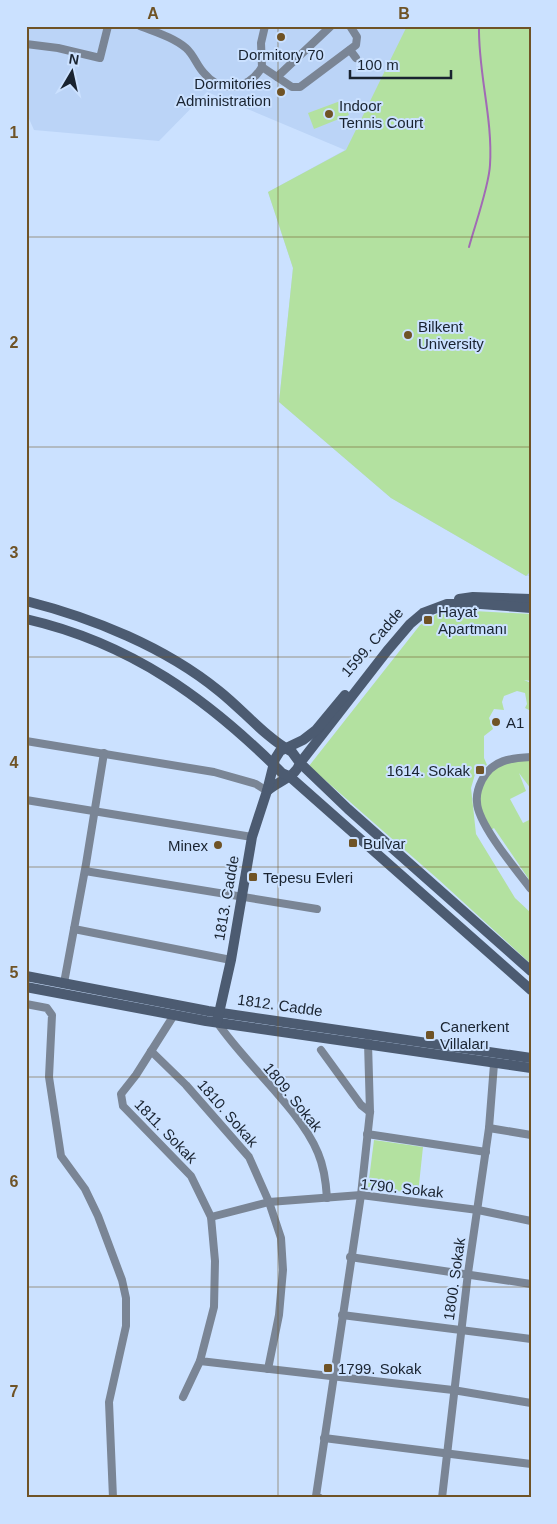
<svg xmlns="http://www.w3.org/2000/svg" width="557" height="1524" viewBox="0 0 557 1524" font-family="Helvetica,sans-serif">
  <rect width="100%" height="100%" fill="#cbe1ff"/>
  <!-- built -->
  <polygon fill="#bbd4f7" points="26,26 531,26 531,576 526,576 391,498 279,402 293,268 268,192 345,150 207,92 159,141 34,130 26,112"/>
  <!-- green -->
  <g fill="#b3e1a0">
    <polygon points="407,26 531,26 531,571 526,576 391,498 279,402 293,268 268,192 346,150"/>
    <polygon points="343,100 349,115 314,129 308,113"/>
    <polygon points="456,610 531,614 531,681 524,680 531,683 531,711 525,708 527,704 525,693 517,691 504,696 502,702 504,710 494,709 489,718 493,729 484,736 484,758 487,765 476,771 471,788 476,834 515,898 531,913 531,964 439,880 309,766 420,625 437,614"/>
    <polygon points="531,757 531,789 519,773 526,791 510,799 523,823 531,819 531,889 525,881 528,878 494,828 489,831 483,822 478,787 501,761"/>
    <polygon points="374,1140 423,1147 418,1194 368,1187"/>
  </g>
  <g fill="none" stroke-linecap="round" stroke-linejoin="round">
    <!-- stream -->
    <path stroke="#a16ab5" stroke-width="2" d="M 469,247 C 475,225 489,186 490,165 C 493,118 478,73 479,26"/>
    <!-- street -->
    <g stroke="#7a8595" stroke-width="8">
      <path d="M 140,26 C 155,32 173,37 186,48 C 194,55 197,66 204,73 C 222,95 249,89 262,67 L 261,43 L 265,26"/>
      <polyline points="26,44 58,48 100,58 108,26"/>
      <polyline points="350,50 356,58"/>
      <polyline points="262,67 292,87 300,87 356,45 357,37 350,26"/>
      <polyline points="277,77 331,26"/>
      <polyline points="26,741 214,772 256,784 267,791"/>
      <path d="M 531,757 C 511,758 492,760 482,780 C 479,786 476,794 477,802 C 477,823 517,871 531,889"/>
      <polyline points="26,800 252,837"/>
      <polyline points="85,871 317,909"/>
      <polyline points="74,929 231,960"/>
      <polyline points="64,983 86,864 104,753"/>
      <polyline points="26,1004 47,1008 52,1015 49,1077 61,1156 85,1189 98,1216 122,1280 126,1298 126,1326 109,1402 113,1498"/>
      <polyline points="174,1015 136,1075 121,1094 123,1106 191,1176 211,1217 215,1261 214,1307 200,1361 453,1390 531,1403"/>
      <path d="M 217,1022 C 245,1064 300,1109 318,1153 C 324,1167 326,1182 327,1198"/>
      <polyline points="321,1050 361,1105 370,1112"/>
      <polyline points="151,1051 186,1085 249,1157 269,1202 281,1238 283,1270 279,1315 268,1369"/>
      <polyline points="489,1128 531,1135"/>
      <polyline points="367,1134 486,1152"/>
      <polyline points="211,1217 269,1202 361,1195 478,1210 531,1221"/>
      <polyline points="350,1257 531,1284"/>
      <polyline points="342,1315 531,1339"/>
      <polyline points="183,1397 200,1361"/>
      <polyline points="324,1438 531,1464"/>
      <polyline points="320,1498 316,1496 361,1195 370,1112 368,1043"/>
      <polyline points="442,1498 468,1273 489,1128 494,1064"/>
    </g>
    <!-- secondary -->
    <g stroke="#4c5b71" stroke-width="10">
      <polyline points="459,599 473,597 531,599"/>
      <path d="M 26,601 C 93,618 165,647 219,691 C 243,710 265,737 292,752 L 300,763 C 296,777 278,781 267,791"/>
      <polyline points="531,608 481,604 447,604 423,613 410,624 387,651 300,763 348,809 531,971"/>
      <path d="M 26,619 C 131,643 208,699 282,773 L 289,776 L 531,990"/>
      <polyline points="26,976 208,1011 531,1058"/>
      <polyline points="26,987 206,1021 531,1068"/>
      <polyline points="217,1022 231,960 252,837 267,791 275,759 280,751 303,740 316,730 345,695"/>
    </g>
  </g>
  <!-- grid -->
  <path fill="none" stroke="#6f5326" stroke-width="1" stroke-opacity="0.55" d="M 278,26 L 278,1498M 26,237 L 531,237M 26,447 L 531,447M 26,657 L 531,657M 26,867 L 531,867M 26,1077 L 531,1077M 26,1287 L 531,1287"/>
  <!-- markers -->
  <g fill="#6f5326" stroke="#cbe1ff" stroke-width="2">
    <circle cx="281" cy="37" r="5"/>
    <circle cx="281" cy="92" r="5"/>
    <circle cx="329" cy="114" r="5"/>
    <circle cx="408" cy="335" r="5"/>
    <rect x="423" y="615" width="10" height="10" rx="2.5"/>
    <circle cx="496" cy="722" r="5"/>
    <rect x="475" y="765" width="10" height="10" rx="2.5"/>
    <rect x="348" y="838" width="10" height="10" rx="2.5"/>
    <circle cx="218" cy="845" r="5"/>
    <rect x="248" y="872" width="10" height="10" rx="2.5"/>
    <rect x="425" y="1030" width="10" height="10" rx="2.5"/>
    <rect x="323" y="1363" width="10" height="10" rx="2.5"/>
  </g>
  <g text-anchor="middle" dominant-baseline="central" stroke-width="4" stroke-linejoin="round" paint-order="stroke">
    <!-- poi labels -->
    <g font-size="15" fill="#192330" stroke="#cbe1ff" text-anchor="start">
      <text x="281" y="54" text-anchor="middle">Dormitory 70</text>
      <text x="271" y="83" text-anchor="end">Dormitories<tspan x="271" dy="17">Administration</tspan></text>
      <text x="339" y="105">Indoor<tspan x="339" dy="17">Tennis Court</tspan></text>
      <text x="418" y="326">Bilkent<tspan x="418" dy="17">University</tspan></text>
      <text x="438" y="611">Hayat<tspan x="438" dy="17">Apartmanı</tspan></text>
      <text x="506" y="722">A1</text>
      <text x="470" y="770" text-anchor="end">1614. Sokak</text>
      <text x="363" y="843">Bulvar</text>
      <text x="208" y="845" text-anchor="end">Minex</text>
      <text x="263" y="877">Tepesu Evleri</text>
      <text x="440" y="1026">Canerkent<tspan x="440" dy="17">Villaları</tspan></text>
      <text x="338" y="1368">1799. Sokak</text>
    </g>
    <!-- street labels -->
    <g font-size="15" fill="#192330" stroke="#cbe1ff">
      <text transform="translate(372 642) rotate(-49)">1599. Cadde</text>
      <text transform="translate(226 898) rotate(-80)">1813. Cadde</text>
      <text transform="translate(280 1005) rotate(8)">1812. Cadde</text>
      <text transform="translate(293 1097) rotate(51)">1809. Sokak</text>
      <text transform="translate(228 1113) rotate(49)">1810. Sokak</text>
      <text transform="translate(166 1131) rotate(46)">1811. Sokak</text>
      <text transform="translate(402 1188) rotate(6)">1790. Sokak</text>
      <text transform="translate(454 1279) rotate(-82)">1800. Sokak</text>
    </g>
  </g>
  <!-- border -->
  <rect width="557" height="1524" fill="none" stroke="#cbe1ff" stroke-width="55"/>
  <!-- north arrow -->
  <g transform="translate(72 72) rotate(9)" stroke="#cbe1ff" stroke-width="4" paint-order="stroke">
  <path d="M0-4L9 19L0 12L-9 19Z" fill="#192330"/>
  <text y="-8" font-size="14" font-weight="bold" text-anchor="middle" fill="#192330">N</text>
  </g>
  <!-- scale -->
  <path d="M350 70v8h101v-8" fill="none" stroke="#192330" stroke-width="2.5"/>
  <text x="357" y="70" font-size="15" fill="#192330" stroke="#cbe1ff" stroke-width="4" paint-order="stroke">100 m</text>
  <rect x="28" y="28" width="502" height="1468" fill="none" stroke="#6f5326" stroke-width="2"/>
  <g font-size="16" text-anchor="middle" font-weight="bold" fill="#6f5326">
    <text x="153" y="19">A</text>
    <text x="404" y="19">B</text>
    <text x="14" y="138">1</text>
    <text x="14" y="348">2</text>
    <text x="14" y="558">3</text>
    <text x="14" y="768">4</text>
    <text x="14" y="978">5</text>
    <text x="14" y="1187">6</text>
    <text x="14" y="1397">7</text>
  </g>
</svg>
